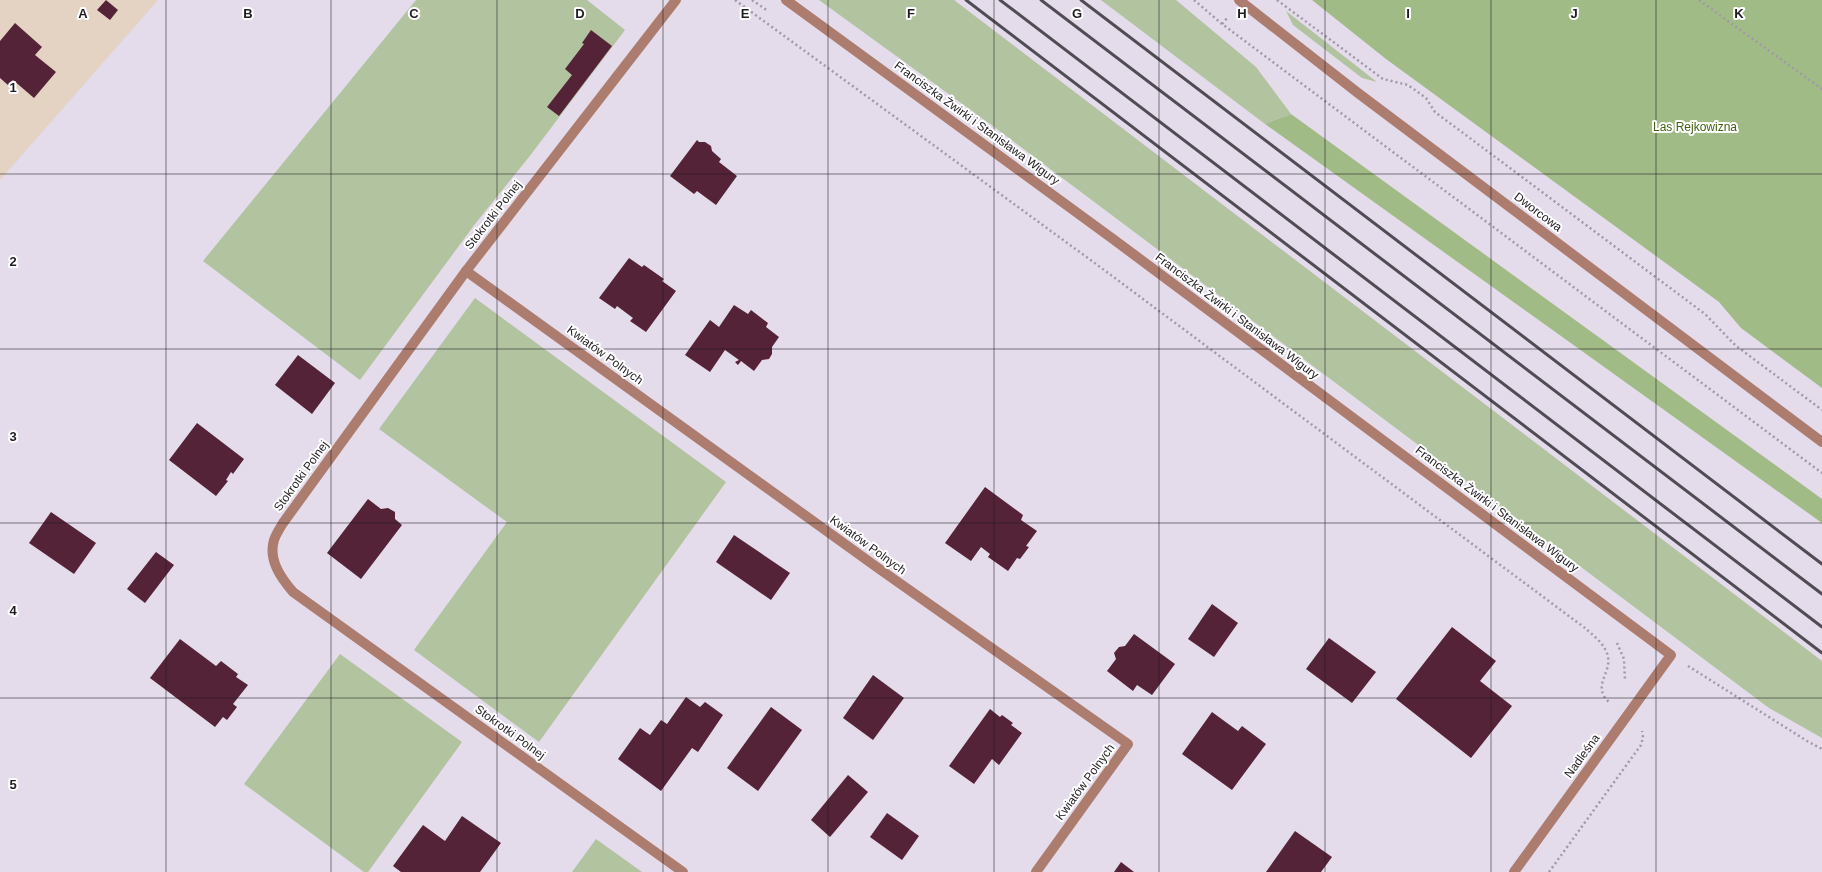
<svg xmlns="http://www.w3.org/2000/svg" width="1822" height="872" viewBox="0 0 1822 872" font-family="Helvetica,sans-serif">
  <rect width="100%" height="100%" fill="#e4dbeb"/>
  <!-- commercial -->
  <polygon fill="#e4d2c2" points="0,0 158,0 0,180"/>
  <!-- green -->
  <g fill="#b1c39f">
    <polygon points="416,0 587,0 625,30 529,157 475,224 360,380 203,261"/>
    <polygon points="819,0 954,0 1822,661 1822,738 1769,708 1001,132"/>
    <polygon points="1101,0 1176,0 1256,67 1291,114 1265,124"/>
    <polygon points="1286,11 1377,82 1362,78 1293,25"/>
    <polygon points="475,298 726,482 539,742 414,650 507,522 379,429"/>
    <polygon points="340,654 462,742 368,872 364,872 244,784"/>
    <polygon points="596,839 642,872 572,872"/>
  </g>
  <!-- forest -->
  <g fill="#a0bb85">
    <polygon points="1312,0 1822,0 1822,388 1741,328 1719,302 1386,59"/>
    <polygon points="1291,114 1822,499 1822,523 1265,124"/>
  </g>
  <!-- building -->
  <g fill="#552338">
    <polygon points="106,0 118,10 110,20 97,10"/>
    <polygon points="15,23 42,47 35,55 56,72 34,98 13,80 8,85 0,78 0,41"/>
    <polygon points="591,30 612,46 559,116 547,107 572,75 565,69 584,44 582,43"/>
    <polygon points="697,140 699,142 705,142 711,146 712,151 721,159 719,162 737,176 716,205 697,191 694,194 670,176"/>
    <polygon points="629,258 642,267 644,265 664,279 662,281 676,291 646,332 630,321 633,318 617,306 615,309 599,298"/>
    <polygon points="734,305 748,314 751,310 768,323 766,327 779,337 772,347 772,354 769,359 762,360 754,371 741,361 738,365 735,362 739,360 725,350 710,372 685,355 710,320 719,327"/>
    <polygon points="298,355 335,383 312,414 275,385"/>
    <polygon points="197,423 244,459 233,474 231,472 226,480 228,481 216,496 169,460"/>
    <polygon points="985,487 1023,515 1021,520 1037,531 1026,546 1029,547 1020,559 1017,558 1008,571 988,557 990,554 981,547 971,561 945,543"/>
    <polygon points="368,499 381,509 388,508 395,512 395,519 402,525 361,579 327,553"/>
    <polygon points="51,512 96,543 74,574 29,543"/>
    <polygon points="734,535 790,573 771,600 716,562"/>
    <polygon points="156,552 174,565 145,603 127,589"/>
    <polygon points="1212,604 1238,623 1214,657 1188,639"/>
    <polygon points="1452,627 1496,661 1480,681 1512,706 1471,758 1396,699"/>
    <polygon points="1134,634 1175,664 1152,695 1137,685 1133,691 1107,671 1116,659 1114,653 1119,647 1125,646"/>
    <polygon points="1329,638 1376,672 1352,703 1306,669"/>
    <polygon points="180,639 216,666 221,661 238,674 236,677 248,685 233,704 237,707 227,720 223,717 215,727 150,678"/>
    <polygon points="873,675 904,698 873,740 843,718"/>
    <polygon points="686,697 700,707 705,702 723,715 698,752 692,748 661,791 618,759 640,728 650,735 661,720 667,724"/>
    <polygon points="771,707 802,730 758,791 727,768"/>
    <polygon points="990,709 1000,717 1002,715 1013,723 1011,725 1022,733 999,765 992,759 974,784 949,766"/>
    <polygon points="1212,712 1238,731 1242,726 1266,744 1232,790 1182,754"/>
    <polygon points="848,775 868,792 830,837 811,820"/>
    <polygon points="887,813 919,836 902,860 870,837"/>
    <polygon points="462,816 501,843 480,872 401,872 393,866 423,825 445,841"/>
    <polygon points="1295,831 1332,857 1321,872 1266,872"/>
    <polygon points="1121,862 1134,872 1114,872"/>
  </g>
  <g fill="none" stroke-linecap="round" stroke-linejoin="round">
    <!-- path -->
    <g stroke="#a099a6" stroke-width="2.5" stroke-dasharray="2 3" stroke-linecap="butt">
      <path d="M 735,0 L 1096,264 L 1585,628 C 1593,635 1606,645 1608,657 C 1611,675 1591,686 1610,703"/>
      <polyline points="752,0 768,11"/>
      <polyline points="1194,0 1222,24 1822,473"/>
      <polyline points="1277,0 1383,79 1408,85 1426,98 1435,112 1705,314 1735,345 1822,410"/>
      <polyline points="1699,0 1822,89"/>
      <polyline points="1222,24 1228,17"/>
      <polyline points="1617,643 1624,659 1625,680"/>
      <polyline points="1688,666 1807,741 1822,749"/>
      <polyline points="1549,872 1641,745 1643,737 1642,731"/>
    </g>
    <!-- street -->
    <g stroke="#ac7d6e" stroke-width="10">
      <path d="M 676,0 L 466,271 L 283,523 C 280,528 276,534 274,540 C 268,560 281,578 293,592 L 683,872"/>
      <polyline points="786,0 1113,239 1671,655 1514,872"/>
      <polyline points="1239,0 1358,93 1822,442"/>
      <polyline points="466,271 878,568 1128,744 1036,872"/>
    </g>
    <!-- rail -->
    <g stroke="#504c54" stroke-width="3">
      <polyline points="966,0 1822,653"/>
      <polyline points="1000,0 1822,627"/>
      <polyline points="1041,0 1822,594"/>
      <polyline points="1081,0 1822,564"/>
    </g>
  </g>
  <!-- grid -->
  <path fill="none" stroke="#1f1c21" stroke-width="1" stroke-opacity="0.55" d="M 166,0 L 166,872M 331,0 L 331,872M 497,0 L 497,872M 663,0 L 663,872M 828,0 L 828,872M 994,0 L 994,872M 1159,0 L 1159,872M 1325,0 L 1325,872M 1491,0 L 1491,872M 1656,0 L 1656,872M 0,174 L 1822,174M 0,349 L 1822,349M 0,523 L 1822,523M 0,698 L 1822,698"/>
  <g text-anchor="middle" dominant-baseline="central" stroke-width="4" stroke-linejoin="round" paint-order="stroke">
    <!-- street labels -->
    <g font-size="12" fill="#1f1c21" stroke="#fff">
      <text transform="translate(977 123) rotate(36)">Franciszka Żwirki i Stanisława Wigury</text>
      <text transform="translate(1538 212) rotate(37)">Dworcowa</text>
      <text transform="translate(493 215) rotate(-52)">Stokrotki Polnej</text>
      <text transform="translate(1237 316) rotate(37)">Franciszka Żwirki i Stanisława Wigury</text>
      <text transform="translate(605 355) rotate(36)">Kwiatów Polnych</text>
      <text transform="translate(301 476) rotate(-54)">Stokrotki Polnej</text>
      <text transform="translate(1497 509) rotate(37)">Franciszka Żwirki i Stanisława Wigury</text>
      <text transform="translate(868 545) rotate(36)">Kwiatów Polnych</text>
      <text transform="translate(510 732) rotate(36)">Stokrotki Polnej</text>
      <text transform="translate(1582 756) rotate(-54)">Nadleśna</text>
      <text transform="translate(1085 782) rotate(-54)">Kwiatów Polnych</text>
    </g>
    <!-- park labels -->
    <g font-size="12" fill="#416012" stroke="#fff">
      <text x="1695" y="127">Las Rejkowizna</text>
    </g>
  </g>
  <g font-size="13" text-anchor="middle" font-weight="bold" fill="#1f1c21" stroke="#fff" stroke-width="4" stroke-linejoin="round" paint-order="stroke">
    <text x="83" y="18">A</text>
    <text x="248" y="18">B</text>
    <text x="414" y="18">C</text>
    <text x="580" y="18">D</text>
    <text x="745" y="18">E</text>
    <text x="911" y="18">F</text>
    <text x="1077" y="18">G</text>
    <text x="1242" y="18">H</text>
    <text x="1408" y="18">I</text>
    <text x="1574" y="18">J</text>
    <text x="1739" y="18">K</text>
    <text x="13" y="92">1</text>
    <text x="13" y="266">2</text>
    <text x="13" y="441">3</text>
    <text x="13" y="615">4</text>
    <text x="13" y="789">5</text>
  </g>
</svg>
